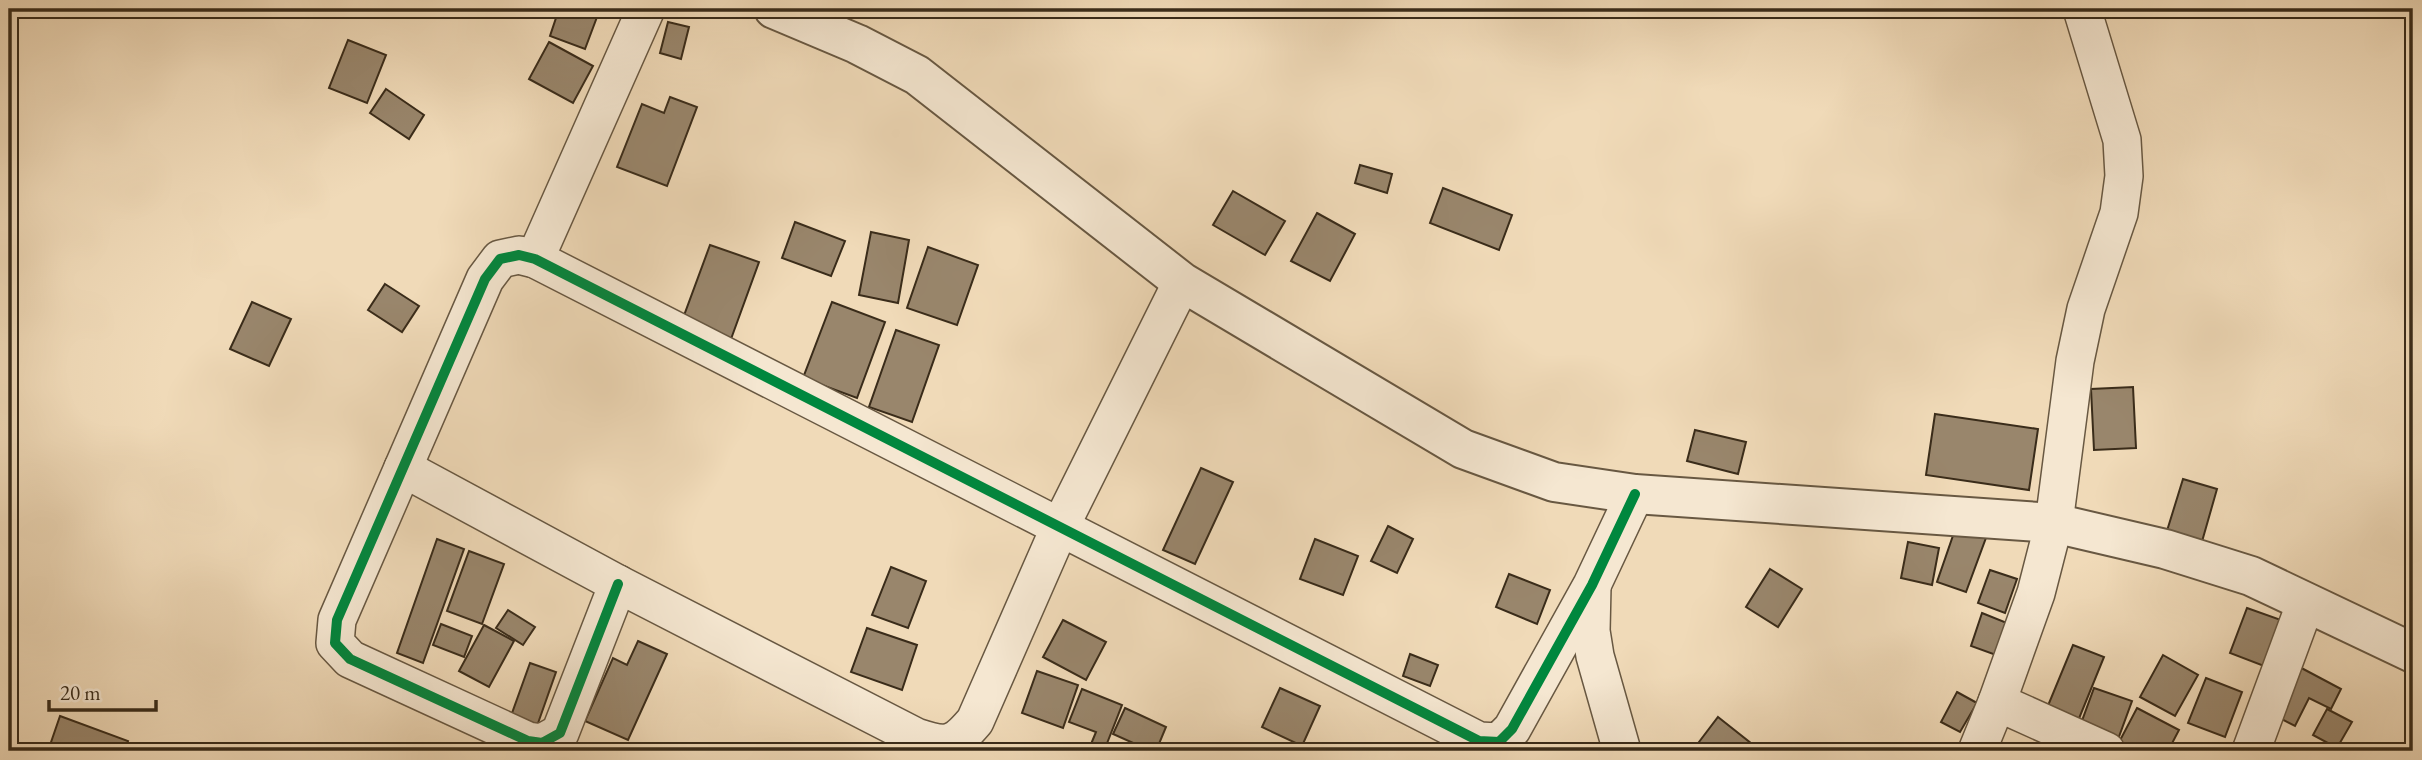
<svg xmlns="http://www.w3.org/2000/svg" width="2422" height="760" viewBox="0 0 2422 760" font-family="'EB Garamond',serif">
  <rect width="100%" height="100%" fill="#f0dab8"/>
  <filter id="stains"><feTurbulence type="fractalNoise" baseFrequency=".00286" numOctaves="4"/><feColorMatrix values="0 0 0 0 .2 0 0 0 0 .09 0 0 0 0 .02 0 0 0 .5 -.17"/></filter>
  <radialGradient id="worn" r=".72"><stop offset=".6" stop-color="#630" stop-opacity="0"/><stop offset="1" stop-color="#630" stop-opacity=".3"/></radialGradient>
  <!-- building -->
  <g fill="#99866c" stroke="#3a2c1a" stroke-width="2">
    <polygon points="559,9 600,9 585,49 550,36"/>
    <polygon points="668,22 689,27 681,59 660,53"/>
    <polygon points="348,40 386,55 367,103 329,88"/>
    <polygon points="549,42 593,66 573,103 529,79"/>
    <polygon points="386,89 424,115 409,139 370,113"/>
    <polygon points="670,97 697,107 667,186 617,167 642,104 664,113"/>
    <polygon points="1360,165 1392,174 1387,193 1355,183"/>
    <polygon points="1443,188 1512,215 1499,250 1430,223"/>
    <polygon points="1233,191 1285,221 1265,255 1213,225"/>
    <polygon points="1317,213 1355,234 1330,281 1291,261"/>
    <polygon points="795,222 845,241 831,276 782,258"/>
    <polygon points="871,232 909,240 898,303 859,295"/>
    <polygon points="710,245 759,262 731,339 682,321"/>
    <polygon points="928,247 978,265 957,325 907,308"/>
    <polygon points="385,284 419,306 402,332 368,310"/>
    <polygon points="252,302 291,319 269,366 230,349"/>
    <polygon points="832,302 885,322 857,398 803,378"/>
    <polygon points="896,330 939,345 912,422 869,407"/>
    <polygon points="2133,387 2136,448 2094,450 2091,389"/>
    <polygon points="1935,414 2038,429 2029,490 1926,475"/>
    <polygon points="1695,430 1746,442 1738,474 1687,461"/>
    <polygon points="1201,468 1233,482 1195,564 1163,550"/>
    <polygon points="2183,479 2217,489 2201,545 2166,534"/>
    <polygon points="1957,524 1987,535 1966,592 1937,582"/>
    <polygon points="1388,526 1413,539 1397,573 1371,561"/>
    <polygon points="437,539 464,549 423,663 397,653"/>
    <polygon points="1315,539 1358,556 1343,595 1300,579"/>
    <polygon points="1908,542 1939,548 1932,585 1901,578"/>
    <polygon points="469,551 504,564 482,624 447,611"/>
    <polygon points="891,567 926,581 908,628 872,615"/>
    <polygon points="1770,569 1802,589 1778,627 1746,607"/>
    <polygon points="1990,570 2017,579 2005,613 1978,603"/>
    <polygon points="1509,574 1550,590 1537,624 1496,607"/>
    <polygon points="2247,608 2281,620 2264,666 2230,653"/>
    <polygon points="508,610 535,627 523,645 496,628"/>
    <polygon points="1982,613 2007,623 1996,655 1971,646"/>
    <polygon points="1063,620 1106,642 1086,680 1043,657"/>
    <polygon points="441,624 472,636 464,657 433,645"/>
    <polygon points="484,625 514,641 489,687 459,671"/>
    <polygon points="867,628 917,645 902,690 851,672"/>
    <polygon points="638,641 667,654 628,740 585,721 613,658 627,665"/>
    <polygon points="2073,645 2104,657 2078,721 2047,708"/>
    <polygon points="1410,654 1438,665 1430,686 1403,676"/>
    <polygon points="2163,655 2198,675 2175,716 2140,697"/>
    <polygon points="530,663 556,672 537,726 511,716"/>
    <polygon points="2292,663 2341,689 2331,709 2309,698 2295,726 2268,712"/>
    <polygon points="1037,671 1078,685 1063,728 1022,713"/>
    <polygon points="2206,678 2242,692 2225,737 2188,723"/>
    <polygon points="1280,688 1320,706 1302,746 1262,727"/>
    <polygon points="2094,688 2132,701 2117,742 2079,729"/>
    <polygon points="1082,689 1122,705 1104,751 1089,749 1096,732 1069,722"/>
    <polygon points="1957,692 1977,703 1960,732 1941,722"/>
    <polygon points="1125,708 1166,727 1156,751 1151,751 1113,734"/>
    <polygon points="2137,708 2179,730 2168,751 2126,751 2117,746"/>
    <polygon points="2327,709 2352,722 2337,748 2313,735"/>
    <polygon points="60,716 128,741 125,751 48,751"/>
    <polygon points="1718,717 1752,744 1746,751 1711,751 1699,742"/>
    <polygon points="1119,746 1135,751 1117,751"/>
  </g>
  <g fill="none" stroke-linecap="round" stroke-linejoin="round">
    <!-- minor casing -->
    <g stroke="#685842" stroke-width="40">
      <g id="minor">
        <polyline points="535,259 646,9"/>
        <path d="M 403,468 L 618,584 L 916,737 C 947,747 953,747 975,721 L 1060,527 L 1182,282"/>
        <polyline points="618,584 560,733 542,743 528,741 350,659 335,643 337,620 485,279 500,259 519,255 535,259 1479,741 1499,742 1512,729 1592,585 1635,494"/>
        <polyline points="1592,586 1591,631 1595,656 1622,751"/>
        <polyline points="1997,702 2106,751"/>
        <polyline points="1977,751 1997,702 2036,593 2054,523 2075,361 2086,309 2119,213 2124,176 2122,140 2082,9"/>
        <polyline points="2251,751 2306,602"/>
      </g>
    </g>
    <!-- tertiary casing -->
    <g stroke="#685842" stroke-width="42">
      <polyline id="tertiary" points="774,9 857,44 917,75 1182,282 1463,449 1554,482 1635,494 2054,523 2165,549 2251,576 2413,653"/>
    </g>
    <!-- minor -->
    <use href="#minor" stroke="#f5e7d1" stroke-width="37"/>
    <!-- tertiary -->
    <use href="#tertiary" stroke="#f5e7d1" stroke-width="38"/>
    <!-- cycleway casing -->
    <g stroke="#f5e7d1" stroke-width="15">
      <polyline id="cycleway" points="618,584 560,733 542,743 528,741 350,659 335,643 337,620 485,279 500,259 519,255 535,259 1479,741 1499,742 1512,729 1592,585 1635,494"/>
    </g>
    <!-- cycleway -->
    <use href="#cycleway" stroke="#00873e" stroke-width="10"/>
  </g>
  <!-- margin -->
  <rect width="2422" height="760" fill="none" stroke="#f0dab8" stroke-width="35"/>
  <rect x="10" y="10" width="2401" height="739" fill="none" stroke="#3a2c1a" stroke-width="3.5"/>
  <rect x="18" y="18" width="2387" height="725" fill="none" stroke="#3a2c1a" stroke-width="2"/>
  <!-- scale -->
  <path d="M49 700v10h107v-10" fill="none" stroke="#3a2c1a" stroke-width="3.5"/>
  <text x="60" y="700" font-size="21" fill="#3a2c1a" stroke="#f5e7d1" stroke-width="5" paint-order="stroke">20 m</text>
  <rect width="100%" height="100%" filter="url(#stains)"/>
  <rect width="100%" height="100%" fill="url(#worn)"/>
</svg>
